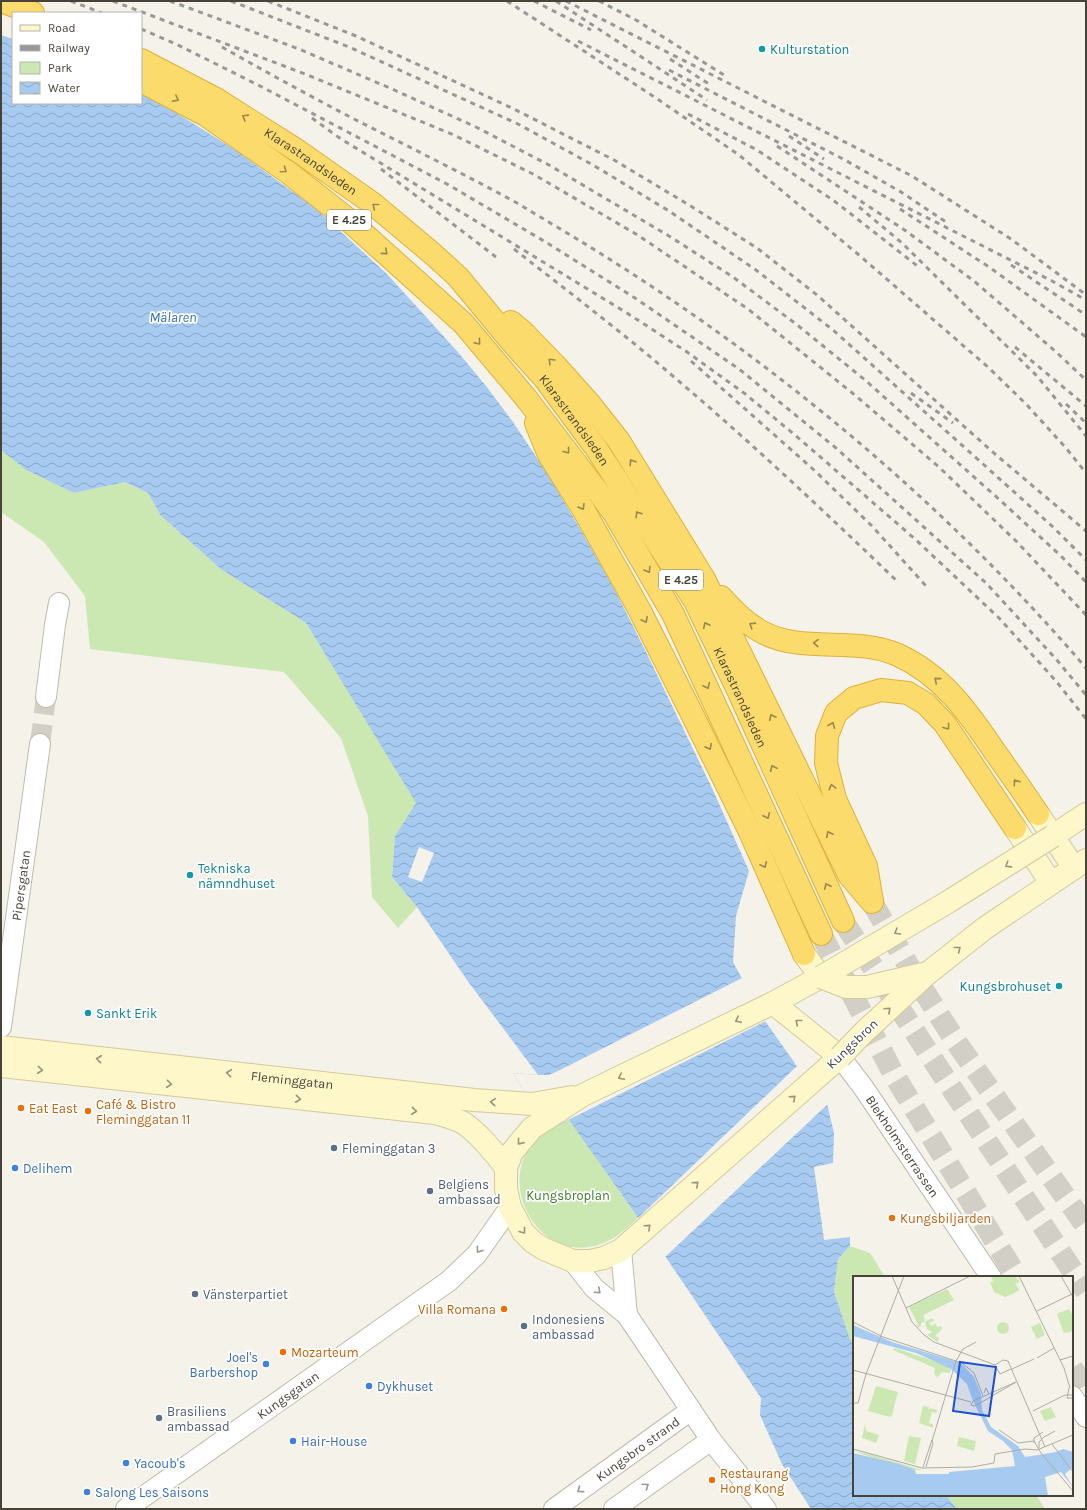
<svg xmlns="http://www.w3.org/2000/svg" width="1087" height="1510" viewBox="0 0 1087 1510" font-family="Karla,sans-serif">
  <defs>
    <pattern id="water-waves" width="16" height="10" patternUnits="userSpaceOnUse"><rect width="16" height="10" fill="#a7cbf0"/><path d="M0 5q4-4 8 0t8 0" fill="none" stroke="#8aa6c3"/></pattern>
  </defs>
  <rect width="100%" height="100%" fill="#f4f2e9"/>
  <!-- green -->
  <g fill="#cbe8b3">
    <polygon points="1,450 26,470 74,493 125,482 148,493 161,516 222,570 306,623 417,803 395,836 392,877 417,907 398,928 372,897 368,816 341,738 284,672 90,649 85,596 44,542 1,512"/>
    <path d="M 569,1119 L 638,1218 C 624,1231 610,1244 589,1247 C 539,1255 502,1192 528,1150 C 538,1135 553,1127 569,1119 Z"/>
    <polygon points="850,1246 870,1253 885,1277 854,1277 854,1346 850,1339 834,1292 838,1259"/>
    <polygon points="946,1495 1036,1495 1045,1509 957,1509"/>
  </g>
  <!-- water -->
  <polygon fill="url(#water-waves)" points="1,35 13,39 13,103 141,103 141,92 156,100 237,151 315,208 387,274 457,351 486,386 513,422 547,473 578,525 615,590 648,656 712,788 749,871 736,916 733,962 765,1021 797,1066 827,1104 834,1133 833,1163 814,1167 824,1240 850,1237 850,1246 838,1259 834,1292 850,1339 854,1346 854,1495 946,1495 957,1509 811,1509 782,1464 760,1415 761,1398 665,1256 569,1120 548,1130 513,1073 538,1075 467,980 417,907 392,877 395,836 416,803 306,623 222,570 161,516 148,493 125,482 74,493 26,470 1,450"/>
  <!-- pier -->
  <g fill="#f4f2e9">
    <polygon points="419,847 434,853 422,882 408,877"/>
    <polygon points="744,977 767,1020 799,1065 829,1103 664,1258 637,1219 797,1066 766,1021 548,1130 513,1073 538,1075 549,1075 560,1070"/>
  </g>
  <g fill="none" stroke-linecap="round" stroke-linejoin="round">
    <!-- street-tunnel -->
    <polyline stroke="#d2cfc6" stroke-width="20" stroke-dasharray="20 10" stroke-linecap="butt" points="40,744 46,697"/>
    <!-- highway-tunnel -->
    <g stroke="#d2cfc6" stroke-width="22" stroke-dasharray="22 11" stroke-linecap="butt">
      <polyline points="872,902 912,972 956,1042 1086,1226"/>
      <polyline points="843,921 931,1057 1086,1291"/>
      <polyline points="821,934 894,1075 1017,1277"/>
      <polyline points="1072,1368 1086,1391"/>
    </g>
    <!-- street casing -->
    <g stroke="#c0bbac" stroke-width="22">
      <g id="street">
        <polyline points="46,697 55,625 59,603"/>
        <path id="s1" d="M 1,1027 L 40,744"/>
        <path id="s2" d="M 840,1057 L 863,1087 L 991,1277"/>
        <polyline points="573,1261 594,1288 627,1315 621,1250"/>
        <polyline points="627,1315 711,1440 766,1509"/>
        <polyline points="1072,1396 1086,1417"/>
        <path id="s3" d="M 126,1509 L 449,1281 L 477,1254 L 510,1207"/>
        <path id="s4" d="M 554,1509 L 691,1410"/>
        <polyline points="614,1509 711,1440"/>
      </g>
    </g>
    <!-- secondary casing -->
    <g stroke="#d4ca9a" stroke-width="24">
      <g id="secondary">
        <polyline points="1038,814 1074,868"/>
        <polyline points="1015,828 1051,883"/>
        <polyline points="1053,836 1086,814"/>
        <polyline points="928,973 985,928 1086,860"/>
        <polyline points="773,1003 840,1057 621,1250 604,1258 589,1261 573,1261 544,1249 533,1242 523,1232 510,1207 506,1189 506,1168 512,1152 532,1128 583,1095 773,1003 821,977 804,954"/>
        <path id="s5" d="M 1,1047 L 474,1100 L 532,1104 L 572,1097"/>
        <path d="M 1,1066 L 435,1113 C 445,1116 456,1118 465,1124 C 479,1134 496,1154 506,1168"/>
      </g>
    </g>
    <!-- highway casing -->
    <g stroke="#dcb23c" stroke-width="24">
      <g id="highway">
        <polyline points="1,1 33,13"/>
        <path id="s6" d="M 141,60 L 216,99 L 298,151 L 372,203 L 434,255 L 458,277 L 511,341 L 545,379 L 596,448 L 695,601 L 736,686 L 843,921"/>
        <polyline points="141,81 204,114 289,173 345,217 463,323 526,398 614,513 673,614 821,934"/>
        <polyline points="511,322 523,332 555,365 589,403 619,441 704,579 849,875 872,902"/>
        <polyline points="536,423 549,455 583,509 639,609 691,712 750,832 804,954"/>
        <path d="M 721,597 C 734,611 745,623 762,632 C 802,654 856,636 898,655 C 942,675 969,713 995,752 C 1010,773 1024,793 1038,814"/>
        <polyline points="872,901 866,866 835,799 826,763 827,736 836,713 854,698 881,690 908,693 926,704 945,724 1015,828"/>
      </g>
    </g>
    <!-- street -->
    <use href="#street" stroke="#fff" stroke-width="20"/>
    <!-- secondary -->
    <use href="#secondary" stroke="#fef7ca" stroke-width="22"/>
    <!-- highway -->
    <use href="#highway" stroke="#fcdb6d" stroke-width="22"/>
    <!-- rail -->
    <g stroke="#989898" stroke-width="3" stroke-dasharray="5 5" stroke-linecap="butt">
      <polyline points="71,1 102,13"/>
      <polyline points="113,1 305,74 454,135 533,174 636,234 748,309 856,396 940,468 1016,541 1086,615"/>
      <polyline points="170,1 299,49 392,89 476,127 549,165 669,236 733,277 796,324 865,380 1001,501 1061,556 1086,582"/>
      <polyline points="231,1 349,47 518,124 593,165 669,211 756,270 833,330 983,464 1053,527 1086,560"/>
      <polyline points="268,1 356,36 512,108 614,160 689,205 757,248 817,295 995,454 1086,531"/>
      <polyline points="507,1 656,98 739,155 859,255 989,368 1026,404 1066,448 1086,473"/>
      <polyline points="534,1 591,30"/>
      <polyline points="556,1 707,100"/>
      <polyline points="566,1 912,176 1011,239 1085,294"/>
      <polyline points="599,1 636,20 724,75"/>
      <polyline points="141,29 176,44 260,86 447,184 544,241 635,298 739,369 836,448 986,583 1056,659 1086,695"/>
      <polyline points="578,41 1052,281 1086,300"/>
      <path d="M 222,47 C 266,72 310,96 354,119 C 409,147 464,174 517,203 C 537,215 557,227 577,239 C 766,354 942,500 1086,668"/>
      <polyline points="670,59 712,86"/>
      <polyline points="669,70 845,160 901,192 946,222"/>
      <polyline points="688,114 757,150 833,200 920,268"/>
      <polyline points="312,118 341,139 627,313 687,352 744,393 795,435 915,539 999,618 1056,681 1086,719"/>
      <polyline points="789,136 824,159"/>
      <polyline points="777,146 906,231 974,281 1055,351 1086,380"/>
      <polyline points="381,169 496,257"/>
      <polyline points="859,207 902,243 1037,376 1086,436"/>
      <polyline points="900,209 989,267 1086,337"/>
      <path d="M 514,249 C 570,293 627,336 681,383 C 756,447 828,515 899,583"/>
      <polyline points="1011,265 1086,315"/>
      <polyline points="1015,347 1086,406"/>
      <polyline points="691,361 814,470 872,526 926,586"/>
      <polyline points="911,393 953,423"/>
      <polyline points="1066,404 1086,423"/>
    </g>
    <!-- secondary-bridge casing -->
    <g stroke="#d4ca9a" stroke-width="24" stroke-linecap="butt">
      <g id="secondary-bridge">
        <polyline points="821,977 948,902 1053,836"/>
        <polyline points="821,977 846,987 867,987 927,973"/>
        <polyline points="840,1057 863,1033 928,973"/>
      </g>
    </g>
    <!-- secondary-bridge -->
    <use href="#secondary-bridge" stroke="#fef7ca" stroke-width="22"/>
  </g>
  <!-- one-way arrows -->
  <defs><path id="oneway-chevron" d="M-2-3.5L2.5 0L-2 3.5" fill="none" stroke-width="1.6" stroke-linecap="round" stroke-linejoin="round"/></defs>
  <g stroke="#998750">
    <use href="#oneway-chevron" transform="translate(176 99) rotate(28)"/>
    <use href="#oneway-chevron" transform="translate(245 117) rotate(-148)"/>
    <use href="#oneway-chevron" transform="translate(284 170) rotate(35)"/>
    <use href="#oneway-chevron" transform="translate(375 206) rotate(-141)"/>
    <use href="#oneway-chevron" transform="translate(385 252) rotate(41)"/>
    <use href="#oneway-chevron" transform="translate(478 342) rotate(50)"/>
    <use href="#oneway-chevron" transform="translate(551 361) rotate(-134)"/>
    <use href="#oneway-chevron" transform="translate(567 451) rotate(53)"/>
    <use href="#oneway-chevron" transform="translate(632 462) rotate(-122)"/>
    <use href="#oneway-chevron" transform="translate(582 507) rotate(59)"/>
    <use href="#oneway-chevron" transform="translate(638 514) rotate(-123)"/>
    <use href="#oneway-chevron" transform="translate(648 570) rotate(59)"/>
    <use href="#oneway-chevron" transform="translate(645 620) rotate(63)"/>
    <use href="#oneway-chevron" transform="translate(706 625) rotate(-116)"/>
    <use href="#oneway-chevron" transform="translate(752 625) rotate(-148)"/>
    <use href="#oneway-chevron" transform="translate(816 643) rotate(-178)"/>
    <use href="#oneway-chevron" transform="translate(937 680) rotate(-140)"/>
    <use href="#oneway-chevron" transform="translate(707 686) rotate(65)"/>
    <use href="#oneway-chevron" transform="translate(772 717) rotate(-116)"/>
    <use href="#oneway-chevron" transform="translate(832 725) rotate(-68)"/>
    <use href="#oneway-chevron" transform="translate(947 727) rotate(54)"/>
    <use href="#oneway-chevron" transform="translate(709 747) rotate(64)"/>
    <use href="#oneway-chevron" transform="translate(773 768) rotate(-115)"/>
    <use href="#oneway-chevron" transform="translate(1016 782) rotate(-124)"/>
    <use href="#oneway-chevron" transform="translate(832 787) rotate(-104)"/>
    <use href="#oneway-chevron" transform="translate(767 816) rotate(65)"/>
    <use href="#oneway-chevron" transform="translate(829 834) rotate(-116)"/>
    <use href="#oneway-chevron" transform="translate(764 865) rotate(66)"/>
    <use href="#oneway-chevron" transform="translate(827 886) rotate(-115)"/>
  </g>
  <g stroke="#9a947a">
    <use href="#oneway-chevron" transform="translate(1008 865) rotate(148)"/>
    <use href="#oneway-chevron" transform="translate(897 932) rotate(150)"/>
    <use href="#oneway-chevron" transform="translate(958 949) rotate(-38)"/>
    <use href="#oneway-chevron" transform="translate(888 1010) rotate(-43)"/>
    <use href="#oneway-chevron" transform="translate(738 1020) rotate(154)"/>
    <use href="#oneway-chevron" transform="translate(798 1022) rotate(-141)"/>
    <use href="#oneway-chevron" transform="translate(99 1059) rotate(-174)"/>
    <use href="#oneway-chevron" transform="translate(40 1070) rotate(6)"/>
    <use href="#oneway-chevron" transform="translate(229 1073) rotate(-174)"/>
    <use href="#oneway-chevron" transform="translate(621 1077) rotate(154)"/>
    <use href="#oneway-chevron" transform="translate(169 1084) rotate(6)"/>
    <use href="#oneway-chevron" transform="translate(793 1098) rotate(-42)"/>
    <use href="#oneway-chevron" transform="translate(298 1099) rotate(6)"/>
    <use href="#oneway-chevron" transform="translate(493 1102) rotate(-176)"/>
    <use href="#oneway-chevron" transform="translate(414 1111) rotate(6)"/>
    <use href="#oneway-chevron" transform="translate(520 1142) rotate(129)"/>
    <use href="#oneway-chevron" transform="translate(696 1184) rotate(-42)"/>
    <use href="#oneway-chevron" transform="translate(648 1227) rotate(-42)"/>
    <use href="#oneway-chevron" transform="translate(523 1231) rotate(53)"/>
  </g>
  <g stroke="#9a9892">
    <use href="#oneway-chevron" transform="translate(479 1250) rotate(126)"/>
    <use href="#oneway-chevron" transform="translate(598 1291) rotate(42)"/>
    <use href="#oneway-chevron" transform="translate(646 1486) rotate(-35)"/>
    <use href="#oneway-chevron" transform="translate(580 1490) rotate(144)"/>
  </g>
  <!-- markers -->
  <g fill="#0f9aa8" stroke="#fff" stroke-width="1.5">
    <circle cx="762" cy="49" r="4"/>
    <circle cx="190" cy="875" r="4"/>
    <circle cx="1059" cy="986" r="4"/>
    <circle cx="88" cy="1013" r="4"/>
  </g>
  <g fill="#e8710a" stroke="#fff" stroke-width="1.5">
    <circle cx="21" cy="1108" r="4"/>
    <circle cx="88" cy="1111" r="4"/>
    <circle cx="892" cy="1218" r="4"/>
    <circle cx="504" cy="1309" r="4"/>
    <circle cx="283" cy="1352" r="4"/>
    <circle cx="712" cy="1480" r="4"/>
  </g>
  <g fill="#5c6f8a" stroke="#fff" stroke-width="1.5">
    <circle cx="334" cy="1148" r="4"/>
    <circle cx="430" cy="1191" r="4"/>
    <circle cx="195" cy="1294" r="4"/>
    <circle cx="524" cy="1326" r="4"/>
    <circle cx="159" cy="1418" r="4"/>
  </g>
  <g fill="#3f7fe0" stroke="#fff" stroke-width="1.5">
    <circle cx="15" cy="1168" r="4"/>
    <circle cx="266" cy="1364" r="4"/>
    <circle cx="369" cy="1386" r="4"/>
    <circle cx="293" cy="1441" r="4"/>
    <circle cx="126" cy="1463" r="4"/>
    <circle cx="87" cy="1492" r="4"/>
  </g>
  <g text-anchor="middle" dominant-baseline="central" stroke-width="3.5" stroke-linejoin="round" paint-order="stroke">
    <!-- shield labels -->
    <g fill="#fff" stroke="#7f7b74" stroke-width="1">
      <rect x="327" y="210" width="44" height="20" rx="3"/>
      <rect x="659" y="570" width="44" height="20" rx="3"/>
    </g>
    <g font-size="12" font-weight="bold" fill="#484338">
      <text x="349" y="220">E 4.25</text>
      <text x="681" y="580">E 4.25</text>
    </g>
    <!-- culture labels -->
    <g font-size="13" fill="#0d838f" stroke="#fff" text-anchor="start">
      <text x="770" y="49">Kulturstation</text>
      <text x="198" y="868">Tekniska<tspan x="198" dy="15">nämndhuset</tspan></text>
      <text x="1051" y="986" text-anchor="end">Kungsbrohuset</text>
      <text x="96" y="1013">Sankt Erik</text>
    </g>
    <!-- street labels -->
    <g font-size="13" fill="#484338" stroke="#fff">
      <text stroke="none"><textPath href="#s6" startOffset="198">Klarastrandsleden</textPath></text>
      <text stroke="none"><textPath href="#s6" startOffset="570">Klarastrandsleden</textPath></text>
      <text stroke="none"><textPath href="#s6" startOffset="894">Klarastrandsleden</textPath></text>
      <text stroke="none"><textPath href="#s1" startOffset="143">Pipersgatan</textPath></text>
      <text transform="translate(852 1044) rotate(-44)">Kungsbron</text>
      <text stroke="none"><textPath href="#s5" startOffset="293">Fleminggatan</textPath></text>
      <text stroke="none"><textPath href="#s2" startOffset="109">Blekholmsterrassen</textPath></text>
      <text stroke="none"><textPath href="#s3" startOffset="198">Kungsgatan</textPath></text>
      <text stroke="none"><textPath href="#s4" startOffset="103">Kungsbro strand</textPath></text>
    </g>
    <!-- food labels -->
    <g font-size="13" fill="#c56008" stroke="#fff" text-anchor="start">
      <text x="96" y="1104">Café &amp; Bistro<tspan x="96" dy="15">Fleminggatan 11</tspan></text>
      <text x="29" y="1108">Eat East</text>
      <text x="900" y="1218">Kungsbiljarden</text>
      <text x="496" y="1309" text-anchor="end">Villa Romana</text>
      <text x="291" y="1352">Mozarteum</text>
      <text x="720" y="1473">Restaurang<tspan x="720" dy="15">Hong Kong</tspan></text>
    </g>
    <!-- service labels -->
    <g font-size="13" fill="#4e5e75" stroke="#fff" text-anchor="start">
      <text x="342" y="1148">Fleminggatan 3</text>
      <text x="438" y="1184">Belgiens<tspan x="438" dy="15">ambassad</tspan></text>
      <text x="203" y="1294">Vänsterpartiet</text>
      <text x="532" y="1319">Indonesiens<tspan x="532" dy="15">ambassad</tspan></text>
      <text x="167" y="1411">Brasiliens<tspan x="167" dy="15">ambassad</tspan></text>
    </g>
    <!-- shop labels -->
    <g font-size="13" fill="#366cbe" stroke="#fff" text-anchor="start">
      <text x="23" y="1168">Delihem</text>
      <text x="258" y="1357" text-anchor="end">Joel's<tspan x="258" dy="15">Barbershop</tspan></text>
      <text x="377" y="1386">Dykhuset</text>
      <text x="301" y="1441">Hair-House</text>
      <text x="134" y="1463">Yacoub's</text>
      <text x="95" y="1492">Salong Les Saisons</text>
    </g>
    <!-- park labels -->
    <g font-size="13" fill="#417a2b" stroke="#fff">
      <text x="568" y="1195">Kungsbroplan</text>
    </g>
    <!-- water labels -->
    <g font-size="14" font-style="italic" fill="#316fb4" stroke="#fff">
      <text x="173" y="317">Mälaren</text>
    </g>
  </g>
  <!-- overview -->
  <g transform="translate(853 1276)">
    <rect width="220" height="220" fill="#f4f2e9"/>
    <path d="M 141,0 L 163,1 L 168,8 L 166,6 L 162,8 L 167,14 L 152,21 L 141,16 L 137,6 L 140,6 L 138,1 ZM 94,13 L 101,24 L 70,39 L 72,45 L 68,47 L 67,52 L 56,31 ZM 216,33 L 220,40 L 220,52 L 218,56 L 211,57 L 204,38 ZM 79,42 L 81,45 L 76,47 L 79,50 L 82,47 L 84,51 L 88,50 L 89,53 L 82,60 L 86,62 L 85,66 L 74,59 L 79,56 L 74,53 L 72,46 ZM144 52a6 6 0 1 1 12 0a6 6 0 1 1-12 0ZM 42,72 L 84,86 L 98,93 L 97,97 L 89,96 L 84,102 L 81,97 L 82,92 L 40,74 ZM 23,110 L 45,116 L 38,141 L 15,135 ZM 70,130 L 76,131 L 75,135 L 77,132 L 85,134 L 83,137 L 79,136 L 76,147 L 80,148 L 80,152 L 66,147 ZM 12,148 L 13,155 L 26,159 L 23,167 L 9,162 ZM 56,160 L 68,162 L 62,188 L 51,185 ZM 0,175 L 16,178 L 69,194 L 56,194 Z" fill="#cbe8b3"/>
    <path d="M 157,0 L 156,2 L 160,6 L 158,8 L 162,17 L 152,21 L 155,11 L 152,4 L 153,0 ZM 72,24 L 69,26 L 72,29 L 67,33 L 73,35 L 70,40 L 71,43 L 65,52 L 63,43 L 67,42 L 69,37 L 60,30 ZM 34,119 L 37,119 L 43,122 L 39,140 L 38,136 L 33,138 L 37,141 L 26,138 L 29,137 L 27,131 L 28,133 L 33,132 L 30,136 L 32,138 L 39,135 L 39,122 L 37,119 L 35,122 Z" fill="#cbe8b3"/>
    <path d="M 208,36 L 211,45 L 211,57 L 204,38 ZM 187,47 L 192,59 L 184,63 L 178,51 ZM 198,131 L 203,141 L 192,145 L 187,135 ZM 106,161 L 123,165 L 121,175 L 104,170 Z" fill="#cbe8b3"/>
    <path d="M 0,49 L 39,66 L 108,87 L 121,101 L 128,118 L 129,134 L 138,151 L 165,170 L 172,181 L 203,176 L 210,173 L 220,176 L 220,191 L 212,198 L 220,211 L 208,196 L 192,201 L 195,220 L 0,220 L 0,177 L 46,188 L 62,194 L 63,198 L 96,198 L 96,196 L 162,190 L 159,174 L 150,165 L 135,155 L 120,125 L 114,108 L 98,93 L 63,77 L 0,60 Z" fill="#a7cbf0"/>
    <path fill="none" stroke="#a7cbf0" stroke-width="2" d="M 172,197 L 173,181M 85,199 L 92,210M 19,220 L 90,209 L 90,212 L 195,220M 26,220 L 173,196 L 172,181M 31,220 L 94,210"/>
    <path fill="none" stroke="#afaca2" stroke-width="1" d="M 39,0 L 59,46 L 70,58 L 81,66 L 142,89M 166,0 L 211,92 L 217,112M 208,0 L 220,21M 53,32 L 117,0M 184,35 L 219,18M 0,46 L 30,61 L 109,87 L 121,97 L 130,120M 184,82 L 201,72M 207,84 L 220,80M 142,89 L 150,84 L 155,85 L 192,171M 142,89 L 147,98 L 158,93M 159,93 L 181,83M 0,94 L 118,126M 163,106 L 122,130 L 118,129 L 120,125 ZM 216,112 L 214,122 L 220,122M 131,117 L 133,112 L 136,118M 0,127 L 5,127 L 13,98 L 51,0M 180,135 L 212,119 L 220,119M 146,154 L 165,167 L 181,165 L 188,177 L 220,215M 191,161 L 202,155M 79,165 L 103,85 L 110,73 L 123,66M 181,167 L 181,162 L 190,156M 199,168 L 220,196M 186,172 L 186,166 L 191,161M 0,173 L 69,192 L 119,191 L 141,187 L 142,178 L 172,173 L 184,174 L 220,159M 70,191 L 79,164 L 80,167 L 73,191"/>
    <path fill="#1d4ed8" fill-opacity="0.15" stroke="#1d4ed8" stroke-width="2" d="M 107,86 L 143,91 L 136,140 L 100,135 Z"/>
    <rect width="220" height="220" fill="none" stroke="#484338" stroke-width="2"/>
  </g>
  <!-- border -->
  <rect width="1087" height="1510" fill="none" stroke="#484338" stroke-width="4"/>
  <!-- legend -->
  <rect x="12" y="12" width="130" height="92" fill="#ffffff" stroke="#b6b4af"/>
  <rect x="20" y="25" width="20" height="6" fill="#fef7ca" stroke="#b6b4af"/>
  <text x="48" y="32" font-size="12" fill="#484338">Road</text>
  <rect x="20" y="45" width="20" height="6" fill="#989898" stroke="#b6b4af"/>
  <text x="48" y="52" font-size="12" fill="#484338">Railway</text>
  <rect x="20" y="62" width="20" height="12" fill="#cbe8b3" stroke="#b6b4af"/>
  <text x="48" y="72" font-size="12" fill="#484338">Park</text>
  <rect x="20" y="82" width="20" height="12" fill="url(#water-waves)" stroke="#b6b4af"/>
  <text x="48" y="92" font-size="12" fill="#484338">Water</text>
</svg>
